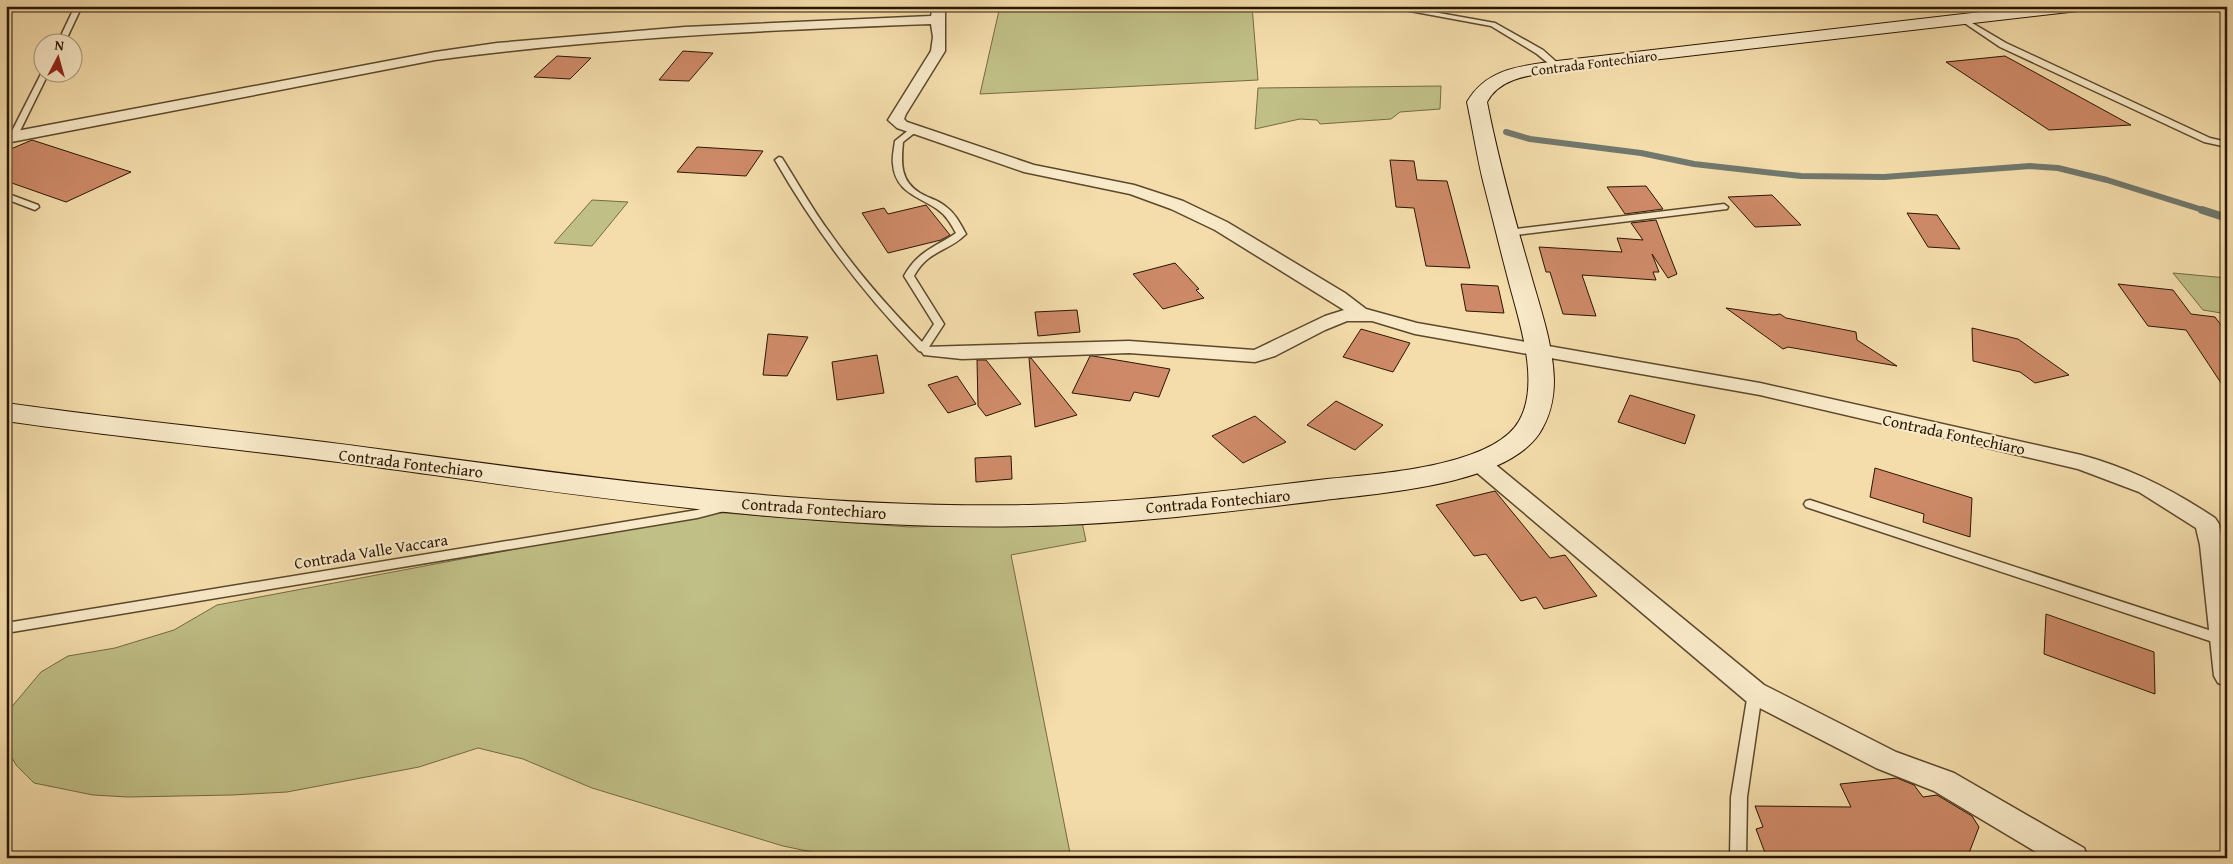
<svg xmlns="http://www.w3.org/2000/svg" width="2233" height="864" viewBox="0 0 2233 864" font-family="'Gentium Book Plus',serif">
  <rect width="100%" height="100%" fill="#f4ddab"/>
  <filter id="stains"><feTurbulence type="fractalNoise" baseFrequency=".004" numOctaves="4"/><feColorMatrix values="0 0 0 0 .2 0 0 0 0 .09 0 0 0 0 .02 0 0 0 .5 -.17"/></filter>
  <radialGradient id="worn" r=".72"><stop offset=".6" stop-color="#630" stop-opacity="0"/><stop offset="1" stop-color="#630" stop-opacity=".3"/></radialGradient>
  <!-- green -->
  <g fill="#c0bf86" stroke="#756a44">
    <polygon points="1000,6 1252,6 1258,80 980,94"/>
    <polygon points="1441,86 1440,109 1400,112 1391,119 1320,124 1317,120 1300,119 1255,129 1258,88"/>
    <polygon points="592,200 628,202 592,246 554,243"/>
    <polygon points="2173,273 2227,278 2227,314 2203,310"/>
    <polygon points="712,512 909,527 1082,522 1086,541 1011,555 1071,858 1054,858 1045,853 977,858 841,858 783,846 592,788 523,759 478,748 419,767 287,792 232,795 128,797 93,795 34,783 16,765 6,747 9,710 41,672 68,656 115,648 174,630 217,605"/>
  </g>
  <g fill="none" stroke-linecap="round" stroke-linejoin="round">
    <!-- stream-far1 -->
    <polyline stroke="#71786d" stroke-width="6" points="1506,132 1530,139 1641,153 1694,164 1801,176 1884,177 2030,166 2058,168 2107,180 2206,211"/>
    <!-- stream -->
    <polyline stroke="#71786d" stroke-width="8" points="2202,210 2227,218"/>
  </g>
  <!-- building -->
  <g fill="#ce8a68" stroke="#2a1602">
    <polygon points="683,51 713,53 689,81 659,80"/>
    <polygon points="557,56 591,58 570,79 534,77"/>
    <polygon points="2005,56 2131,125 2049,130 1946,62"/>
    <polygon points="32,140 131,172 66,202 6,181 6,151"/>
    <polygon points="697,147 763,151 746,176 677,172"/>
    <polygon points="1390,160 1414,161 1417,180 1447,181 1470,268 1426,266 1414,208 1396,207"/>
    <polygon points="1646,186 1663,209 1625,214 1607,187"/>
    <polygon points="1772,195 1801,225 1755,227 1728,197"/>
    <polygon points="926,205 950,235 941,240 888,253 862,213 884,208 888,214"/>
    <polygon points="1907,213 1937,215 1960,249 1928,247"/>
    <polygon points="1656,220 1677,274 1668,278 1652,254 1659,272 1653,272 1656,280 1582,275 1596,316 1563,314 1550,272 1546,272 1539,247 1622,252 1617,238 1643,240 1631,223"/>
    <polygon points="1175,263 1199,289 1196,290 1204,298 1163,309 1133,274"/>
    <polygon points="1461,284 1498,286 1504,313 1466,311"/>
    <polygon points="2118,284 2173,290 2191,314 2215,317 2227,333 2227,392 2186,330 2148,326"/>
    <polygon points="1726,308 1774,315 1780,314 1786,318 1856,332 1857,340 1897,366 1788,347 1783,349"/>
    <polygon points="1077,310 1080,332 1038,336 1035,312"/>
    <polygon points="1972,328 2018,339 2069,375 2035,383 2020,372 1973,361"/>
    <polygon points="1361,329 1410,343 1393,372 1343,357"/>
    <polygon points="768,334 808,337 787,376 763,375"/>
    <polygon points="877,355 884,393 837,400 832,362"/>
    <polygon points="1090,356 1093,356 1170,369 1159,397 1134,392 1130,401 1072,393"/>
    <polygon points="1029,358 1031,358 1077,415 1035,427"/>
    <polygon points="977,360 986,360 1021,404 986,416 978,406"/>
    <polygon points="957,376 976,404 948,413 928,385"/>
    <polygon points="1630,395 1695,415 1685,444 1618,422"/>
    <polygon points="1336,401 1383,425 1355,450 1307,425"/>
    <polygon points="1255,416 1286,442 1243,463 1212,436"/>
    <polygon points="1011,456 1012,479 976,482 975,458"/>
    <polygon points="1875,468 1972,498 1970,537 1923,522 1924,514 1870,497"/>
    <polygon points="1495,491 1550,558 1565,555 1597,596 1544,609 1536,597 1521,601 1486,554 1474,556 1436,505"/>
    <polygon points="2046,614 2154,652 2155,694 2044,654"/>
    <polygon points="1897,778 1914,785 1923,797 1937,795 1972,816 1979,827 1969,853 1873,856 1874,858 1767,858 1756,829 1763,827 1755,806 1851,807 1840,784"/>
  </g>
  <g fill="none" stroke-linecap="round" stroke-linejoin="round">
    <!-- service casing -->
    <g stroke="#5c482c" stroke-width="3">
      <g id="service">
        <polygon points="75,6 82,6 65,42 58,42"/>
        <polygon points="1383,6 1400,6 1495,23 1543,50 1561,66 1554,68 1537,54 1491,26"/>
        <polygon points="1962,17 2006,43 2210,138 2227,142 2227,147 2204,142 2000,47 1960,20 1959,19"/>
        <polygon points="42,72 49,72 17,137 10,139 9,137"/>
        <path d="M 910,129 L 917,131 L 903,142 C 901,163 900,181 920,193 C 928,198 938,200 945,206 C 955,213 960,223 966,234 C 948,252 928,250 914,276 L 944,324 L 929,347 L 934,350 L 929,353 L 919,351 C 863,293 815,230 775,160 L 779,157 L 782,158 C 798,183 812,209 830,233 C 857,272 889,308 922,342 L 934,324 L 904,276 C 918,251 934,248 956,233 C 951,224 946,215 937,209 C 918,196 895,192 893,164 C 892,157 894,149 895,141 Z"/>
        <polygon points="6,193 38,205 39,207 35,210 6,199"/>
        <polygon points="1724,204 1728,207 1727,209 1508,236 1503,233 1508,230"/>
        <polygon points="1810,500 2227,636 2227,644 2219,644 1806,507 1804,504 1806,501"/>
        <polygon points="724,503 728,504 730,507 728,510 697,518 6,633 6,623 697,510"/>
        <polygon points="1755,687 1760,689 1762,693 1747,797 1746,858 1730,858 1731,797 1748,693 1750,689"/>
      </g>
    </g>
    <!-- minor casing -->
    <g stroke="#5c482c" stroke-width="3">
      <g id="minor">
        <path d="M 933,6 L 945,6 L 945,51 L 906,114 L 904,119 L 907,122 L 1034,165 L 1134,185 L 1183,201 L 1227,222 L 1345,293 L 1366,309 L 1417,323 L 1760,383 L 2081,455 C 2130,468 2173,490 2215,518 L 2219,524 L 2227,569 L 2227,686 L 2218,683 L 2214,676 L 2200,545 L 2196,528 L 2139,492 L 2078,469 L 1760,395 L 1415,334 L 1372,321 L 1347,321 L 1325,330 L 1275,356 L 1255,362 L 1129,353 L 962,359 L 924,355 L 921,351 L 924,347 L 1129,341 L 1254,350 L 1325,316 L 1344,310 L 1215,230 L 1171,209 L 1130,194 L 1024,172 L 897,128 L 888,120 L 931,51 L 933,37 L 931,24 C 765,30 600,38 435,60 L 6,143 L 6,133 L 435,52 L 497,43 L 685,27 L 931,16 Z"/>
        <polygon points="1477,454 1485,456 1764,685 1896,752 1954,773 2084,848 2088,858 2046,858 1934,791 1876,768 1746,701 1469,466 1466,461 1469,456"/>
      </g>
    </g>
    <!-- secondary casing -->
    <g stroke="#2a1602" stroke-width="2">
      <path id="secondary" d="M 2032,6 L 2086,6 L 2078,11 L 1557,71 C 1532,75 1500,77 1487,102 C 1498,158 1513,213 1529,268 C 1539,305 1553,342 1554,380 C 1554,400 1550,417 1539,434 C 1504,485 1383,493 1325,500 C 1227,512 1130,524 1031,526 C 812,531 592,497 376,467 C 253,450 129,439 6,421 L 6,403 C 130,421 254,432 378,449 C 593,478 811,509 1029,505 C 1129,503 1228,491 1327,479 C 1376,474 1493,467 1519,421 C 1542,381 1517,316 1507,275 C 1499,245 1492,215 1484,185 C 1477,157 1473,130 1467,102 C 1487,68 1521,66 1557,61 Z"/>
    </g>
    <!-- service -->
    <use href="#service" fill="#f8e9c8" fill-rule="evenodd"/>
    <!-- minor -->
    <use href="#minor" fill="#f8e9c8" fill-rule="evenodd"/>
    <!-- secondary -->
    <use href="#secondary" fill="#f8e9c8" fill-rule="evenodd"/>
  </g>
  <g text-anchor="middle" dominant-baseline="central" stroke-width="4" stroke-linejoin="round" paint-order="stroke">
    <!-- far-street labels -->
    <g font-size="14" fill="#2a1602" stroke="#f8e9c8">
      <text transform="translate(1594 63) rotate(-7)">Contrada Fontechiaro</text>
    </g>
    <!-- street labels -->
    <g font-size="16" fill="#2a1602" stroke="#f8e9c8">
      <text transform="translate(1954 434) rotate(12)">Contrada Fontechiaro</text>
      <text transform="translate(411 463) rotate(7)">Contrada Fontechiaro</text>
      <text transform="translate(1218 501) rotate(-5)">Contrada Fontechiaro</text>
      <text transform="translate(814 508) rotate(4)">Contrada Fontechiaro</text>
      <text transform="translate(371 551) rotate(-9)">Contrada Valle Vaccara</text>
    </g>
  </g>
  <!-- margin -->
  <rect width="2233" height="864" fill="none" stroke="#f4ddab" stroke-width="25"/>
  <rect x="8" y="8" width="2218" height="849" fill="none" stroke="#2a1602" stroke-width="2.5"/>
  <rect x="12" y="12" width="2208" height="839" fill="none" stroke="#2a1602"/>
  <!-- north arrow -->
  <g transform="translate(58 58) rotate(6)"><circle r="24" fill="#f8e9c8" stroke="#a69579"/>
  <path d="M0-4L9 19L0 12L-9 19Z" fill="#8f2418"/>
  <text y="-8" font-size="14" font-weight="bold" text-anchor="middle" fill="#2a1602">N</text>
  </g>
  <rect width="100%" height="100%" filter="url(#stains)"/>
  <rect width="100%" height="100%" fill="url(#worn)"/>
</svg>
